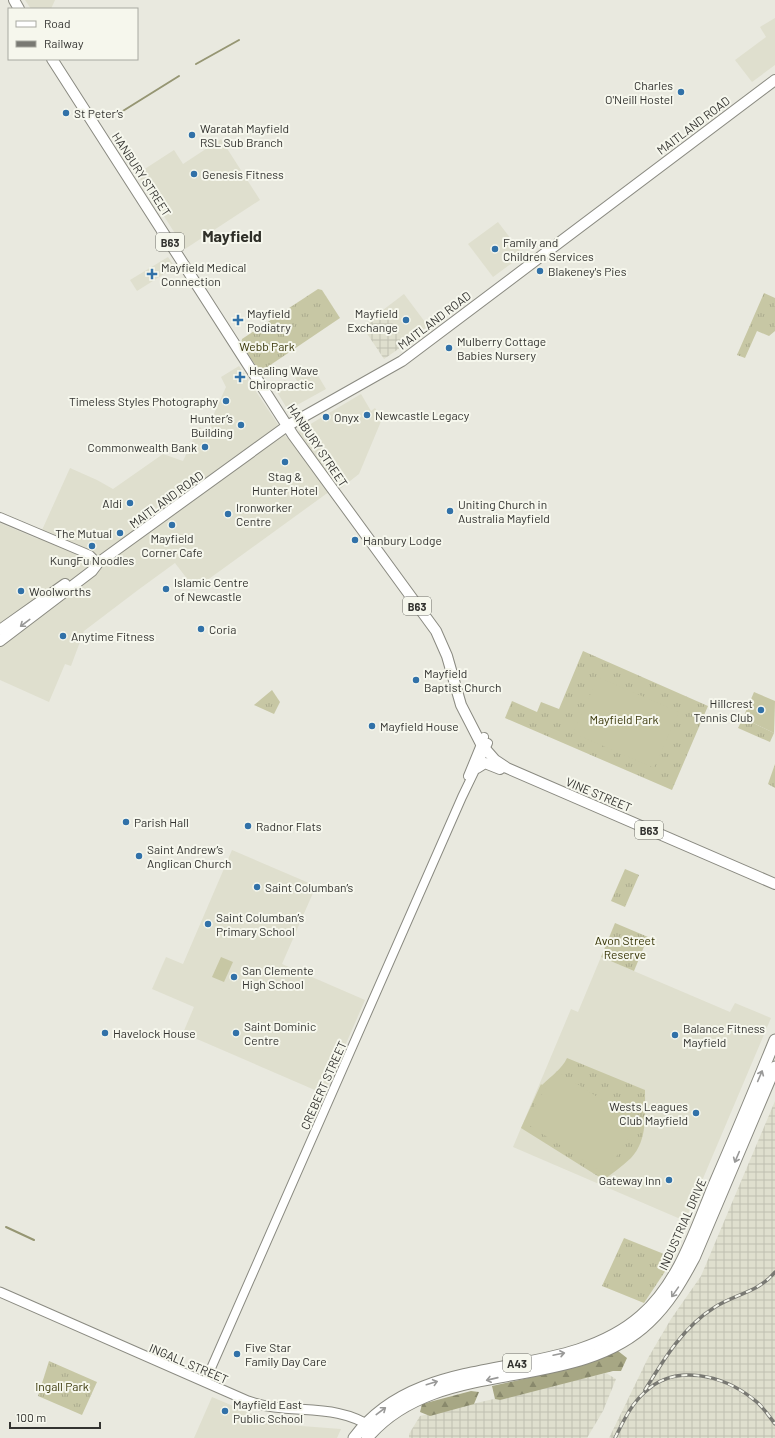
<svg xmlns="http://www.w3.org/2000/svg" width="775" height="1438" viewBox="0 0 775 1438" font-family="Barlow,sans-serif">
  <defs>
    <pattern id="industrial-grid" width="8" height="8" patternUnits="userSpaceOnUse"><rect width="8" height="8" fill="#dfdfce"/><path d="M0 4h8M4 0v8" fill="none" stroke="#c0c0b1"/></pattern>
    <pattern id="grass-tufts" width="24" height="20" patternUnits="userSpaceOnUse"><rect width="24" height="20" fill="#c7c7a4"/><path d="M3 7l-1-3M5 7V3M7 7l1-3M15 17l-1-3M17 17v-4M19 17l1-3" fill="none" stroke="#abab8e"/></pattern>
    <pattern id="forest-firs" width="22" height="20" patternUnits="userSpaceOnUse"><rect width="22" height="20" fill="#a7a784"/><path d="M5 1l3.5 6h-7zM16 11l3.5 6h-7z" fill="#89896c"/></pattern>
  </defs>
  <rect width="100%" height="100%" fill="#e9e9df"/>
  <!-- built -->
  <g fill="#dfdfce">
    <polygon points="25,0 55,0 51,9 31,9"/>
    <polygon points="775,18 775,65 752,82 735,60 766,37 760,27"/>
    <polygon points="221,139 260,200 185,249 137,174 174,150 183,164"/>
    <polygon points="498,222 523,255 493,277 468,244"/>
    <polygon points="168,257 175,267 137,291 130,280"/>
    <polygon points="404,294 428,326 407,343 383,310"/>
    <polygon points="239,366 287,438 361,394 371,411 375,408 382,419 359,474 341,488 326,494 195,589 175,563 138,590 84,631 71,666 65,664 49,702 0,680 0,523 38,539 70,468 97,480 113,489 163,454 183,461 198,429 200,427 205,433 212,428 208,422 214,417 213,416 226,387 221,377"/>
    <polygon points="312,368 315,374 317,374 326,389 288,410 274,387 285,380 287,383 290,382 292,385 298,382 295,378"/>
    <polygon points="232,850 316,886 282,964 365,1000 324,1094 183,1033 194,1007 152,989 166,957 183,964"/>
    <polygon points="601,957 730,1012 735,1003 771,1018 685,1221 513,1147 571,1009 578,1012"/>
    <polygon points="212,1397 275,1424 341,1429 337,1438 194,1438"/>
  </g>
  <!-- industrial -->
  <g fill="url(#industrial-grid)">
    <polygon points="383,310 407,343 384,359 362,326"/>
    <polygon points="775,1101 775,1438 609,1438 648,1358 671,1319 701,1276"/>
    <polygon points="606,1373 616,1379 603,1411 587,1438 409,1438 409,1434 420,1416"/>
  </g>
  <!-- grass -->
  <g fill="url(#grass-tufts)">
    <polygon points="318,289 322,290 340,318 260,372 241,344 242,339"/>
    <polygon points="764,293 775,298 775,331 769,336 757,331 745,358 737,355"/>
    <polygon points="583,651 708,706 672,790 505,718 512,701 537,712 541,702 559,709"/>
    <polygon points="272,690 280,702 274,714 254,705"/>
    <polygon points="743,718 774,733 770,742 738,728"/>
    <polygon points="775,764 775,788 768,784"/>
    <polygon points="625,869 639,875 625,907 611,901"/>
    <polygon points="615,923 648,937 634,971 601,957"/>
    <path d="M 567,1058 L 645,1090 C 645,1114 648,1140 631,1158 C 623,1166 612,1173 604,1180 L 521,1128 L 541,1084 L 542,1085 C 551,1076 562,1069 567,1058 Z"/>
    <polygon points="624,1238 674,1258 644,1303 602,1286"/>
    <polygon points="49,1361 97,1382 82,1415 38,1396"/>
  </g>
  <!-- forest -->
  <g fill="url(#forest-firs)">
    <polygon points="618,1351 627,1358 621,1371 613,1371 500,1400 495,1399 492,1386 577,1367"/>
    <polygon points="471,1391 479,1392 474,1404 430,1416 420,1412 422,1404"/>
  </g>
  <!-- pitch -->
  <g fill="#c7c7a4">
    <polygon points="598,677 679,712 654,768 573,733"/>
    <polygon points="754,692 775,701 774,733 743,718"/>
    <polygon points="221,957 233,962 224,982 212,977"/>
    <polygon points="557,1071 638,1123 605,1174 524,1122"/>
  </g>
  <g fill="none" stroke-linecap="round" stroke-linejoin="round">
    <!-- stream -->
    <g stroke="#969673" stroke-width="2">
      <polyline points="196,64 239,40"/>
      <polyline points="118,114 179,76"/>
      <polyline points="6,1227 34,1240"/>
    </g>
    <!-- tertiary casing -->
    <g stroke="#8a8a81" stroke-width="10">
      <g id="tertiary">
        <polyline points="0,517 90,555 98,563"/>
        <polyline points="468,776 484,737"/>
        <polyline points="205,1382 462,797 488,743"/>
      </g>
    </g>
    <!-- secondary casing -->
    <g stroke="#8a8a81" stroke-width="11">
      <path id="secondary" d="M 0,1292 L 248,1401 C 289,1416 335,1401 373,1428"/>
    </g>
    <!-- primary casing -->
    <g stroke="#8a8a81" stroke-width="12">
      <g id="primary">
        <polyline points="14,0 19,9"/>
        <polyline points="52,59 293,435 436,631 447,656 461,705 481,744 495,760 507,768 775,884"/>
        <polyline points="0,630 65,584"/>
        <polyline points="0,641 92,571 98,563 287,426 402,361 775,80"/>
        <polyline points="477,768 485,763 500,769"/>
      </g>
    </g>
    <!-- trunk casing -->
    <g stroke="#8a8a81" stroke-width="13">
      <g id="trunk">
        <path d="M 354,1438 C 423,1345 560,1387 641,1316 C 679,1283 695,1231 714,1185 C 735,1137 755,1089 775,1040"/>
        <path d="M 367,1438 C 437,1354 573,1395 649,1322 C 669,1303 681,1282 694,1258 L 775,1067"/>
      </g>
    </g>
    <!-- tertiary -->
    <use href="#tertiary" stroke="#fff" stroke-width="8"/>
    <!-- secondary -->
    <use href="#secondary" stroke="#fff" stroke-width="9"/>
    <!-- primary -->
    <use href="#primary" stroke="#fff" stroke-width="10"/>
    <!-- trunk -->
    <use href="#trunk" stroke="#fff" stroke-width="11"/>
    <!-- rail casing -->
    <g stroke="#797973" stroke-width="3.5">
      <g id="rail">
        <path d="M 645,1390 C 664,1359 683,1327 715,1307 C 735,1294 759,1292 775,1272"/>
        <path d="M 615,1438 C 623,1422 631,1404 645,1392 C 675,1363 723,1375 753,1399 C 762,1405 769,1416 775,1424"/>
      </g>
    </g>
    <!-- rail -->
    <use href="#rail" stroke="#f6f7ed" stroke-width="2" stroke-dasharray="6" stroke-linecap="butt"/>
  </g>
  <!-- one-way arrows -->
  <defs><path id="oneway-shaft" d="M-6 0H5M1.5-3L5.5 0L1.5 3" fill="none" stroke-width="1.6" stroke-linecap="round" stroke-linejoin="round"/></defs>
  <g stroke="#999998">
    <use href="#oneway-shaft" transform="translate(25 623) rotate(143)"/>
    <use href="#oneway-shaft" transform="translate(760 1076) rotate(-67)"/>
    <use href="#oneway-shaft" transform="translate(737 1157) rotate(113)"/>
    <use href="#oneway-shaft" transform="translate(675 1292) rotate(125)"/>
    <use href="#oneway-shaft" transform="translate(559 1354) rotate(-12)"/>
    <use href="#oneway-shaft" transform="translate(492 1379) rotate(167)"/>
    <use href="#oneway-shaft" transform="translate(432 1383) rotate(-17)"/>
    <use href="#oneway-shaft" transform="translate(381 1411) rotate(-37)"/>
  </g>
  <!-- markers -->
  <g fill="#3171a8" stroke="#f6f7ed" stroke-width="1.5">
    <circle cx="681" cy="92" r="4"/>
    <circle cx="66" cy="113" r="4"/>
    <circle cx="192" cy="135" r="4"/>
    <circle cx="194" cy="174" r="4"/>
    <circle cx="495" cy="249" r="4"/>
    <circle cx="540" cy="271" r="4"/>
    <path d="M150 268h4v4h4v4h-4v4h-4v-4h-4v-4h4z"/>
    <path d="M236 314h4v4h4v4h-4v4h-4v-4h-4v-4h4z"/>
    <circle cx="406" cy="320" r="4"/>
    <circle cx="449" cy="348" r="4"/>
    <path d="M238 371h4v4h4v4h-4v4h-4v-4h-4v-4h4z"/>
    <circle cx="226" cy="401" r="4"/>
    <circle cx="367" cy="415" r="4"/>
    <circle cx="326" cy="417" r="4"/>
    <circle cx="241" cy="425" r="4"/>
    <circle cx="205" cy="447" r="4"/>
    <circle cx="285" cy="462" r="4"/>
    <circle cx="130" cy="503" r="4"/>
    <circle cx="450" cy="511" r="4"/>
    <circle cx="228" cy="514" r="4"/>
    <circle cx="172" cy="525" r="4"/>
    <circle cx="120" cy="533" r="4"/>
    <circle cx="355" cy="540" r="4"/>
    <circle cx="92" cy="546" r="4"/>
    <circle cx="166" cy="589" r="4"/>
    <circle cx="21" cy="591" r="4"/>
    <circle cx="201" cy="629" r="4"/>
    <circle cx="63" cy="636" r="4"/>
    <circle cx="416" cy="680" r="4"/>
    <circle cx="761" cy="710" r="4"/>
    <circle cx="372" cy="726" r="4"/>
    <circle cx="126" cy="822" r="4"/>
    <circle cx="248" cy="826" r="4"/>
    <circle cx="139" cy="856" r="4"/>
    <circle cx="257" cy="887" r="4"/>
    <circle cx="208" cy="924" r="4"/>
    <circle cx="234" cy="977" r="4"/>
    <circle cx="105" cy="1033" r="4"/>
    <circle cx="236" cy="1033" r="4"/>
    <circle cx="675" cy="1035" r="4"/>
    <circle cx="696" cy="1113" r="4"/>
    <circle cx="669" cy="1180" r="4"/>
    <circle cx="237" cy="1354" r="4"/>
    <circle cx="225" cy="1411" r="4"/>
  </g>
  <g text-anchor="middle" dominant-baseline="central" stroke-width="4" stroke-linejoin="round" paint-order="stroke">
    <!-- shield labels -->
    <g fill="#f6f7ed" stroke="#6e6e69" stroke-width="1">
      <rect x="156" y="233" width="28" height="18" rx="3"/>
      <rect x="403" y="597" width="28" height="18" rx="3"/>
      <rect x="635" y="821" width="28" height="18" rx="3"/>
      <rect x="503" y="1354" width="28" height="18" rx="3"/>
    </g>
    <g font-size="11" font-weight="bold" fill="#333330">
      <text x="170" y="242">B63</text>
      <text x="417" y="606">B63</text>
      <text x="649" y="830">B63</text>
      <text x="517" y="1363">A43</text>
    </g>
    <!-- poi labels -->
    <g font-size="12" fill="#333330" stroke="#f6f7ed" text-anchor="start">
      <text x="673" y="85" text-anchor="end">Charles<tspan x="673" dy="14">O'Neill Hostel</tspan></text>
      <text x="74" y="113">St Peter’s</text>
      <text x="200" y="128">Waratah Mayfield<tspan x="200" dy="14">RSL Sub Branch</tspan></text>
      <text x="202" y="174">Genesis Fitness</text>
      <text x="503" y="242">Family and<tspan x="503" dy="14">Children Services</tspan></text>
      <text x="161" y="267">Mayfield Medical<tspan x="161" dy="14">Connection</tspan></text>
      <text x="548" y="271">Blakeney's Pies</text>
      <text x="247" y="313">Mayfield<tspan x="247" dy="14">Podiatry</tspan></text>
      <text x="398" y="313" text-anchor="end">Mayfield<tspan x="398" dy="14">Exchange</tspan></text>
      <text x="457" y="341">Mulberry Cottage<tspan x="457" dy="14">Babies Nursery</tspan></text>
      <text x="249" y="370">Healing Wave<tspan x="249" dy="14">Chiropractic</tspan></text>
      <text x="218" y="401" text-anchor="end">Timeless Styles Photography</text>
      <text x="375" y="415">Newcastle Legacy</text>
      <text x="334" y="417">Onyx</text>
      <text x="233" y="418" text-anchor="end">Hunter’s<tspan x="233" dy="14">Building</tspan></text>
      <text x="197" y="447" text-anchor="end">Commonwealth Bank</text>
      <text x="285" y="476" text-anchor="middle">Stag &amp;<tspan x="285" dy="14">Hunter Hotel</tspan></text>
      <text x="122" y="503" text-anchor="end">Aldi</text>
      <text x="458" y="504">Uniting Church in<tspan x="458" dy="14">Australia Mayfield</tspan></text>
      <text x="236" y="507">Ironworker<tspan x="236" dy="14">Centre</tspan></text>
      <text x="112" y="533" text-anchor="end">The Mutual</text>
      <text x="172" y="538" text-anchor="middle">Mayfield<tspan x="172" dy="14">Corner Cafe</tspan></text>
      <text x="363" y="540">Hanbury Lodge</text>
      <text x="92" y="560" text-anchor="middle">KungFu Noodles</text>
      <text x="174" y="582">Islamic Centre<tspan x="174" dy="14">of Newcastle</tspan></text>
      <text x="29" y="591">Woolworths</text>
      <text x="209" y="629">Coria</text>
      <text x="71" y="636">Anytime Fitness</text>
      <text x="424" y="673">Mayfield<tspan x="424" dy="14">Baptist Church</tspan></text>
      <text x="753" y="703" text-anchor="end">Hillcrest<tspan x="753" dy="14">Tennis Club</tspan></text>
      <text x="380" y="726">Mayfield House</text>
      <text x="134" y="822">Parish Hall</text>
      <text x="256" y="826">Radnor Flats</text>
      <text x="147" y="849">Saint Andrew’s<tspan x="147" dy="14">Anglican Church</tspan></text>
      <text x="265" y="887">Saint Columban’s</text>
      <text x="216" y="917">Saint Columban’s<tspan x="216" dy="14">Primary School</tspan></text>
      <text x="242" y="970">San Clemente<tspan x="242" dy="14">High School</tspan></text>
      <text x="244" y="1026">Saint Dominic<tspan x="244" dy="14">Centre</tspan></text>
      <text x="683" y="1028">Balance Fitness<tspan x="683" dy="14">Mayfield</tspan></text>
      <text x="113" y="1033">Havelock House</text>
      <text x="688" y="1106" text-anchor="end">Wests Leagues<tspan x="688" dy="14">Club Mayfield</tspan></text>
      <text x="661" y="1180" text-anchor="end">Gateway Inn</text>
      <text x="245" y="1347">Five Star<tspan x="245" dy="14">Family Day Care</tspan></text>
      <text x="233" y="1404">Mayfield East<tspan x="233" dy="14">Public School</tspan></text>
    </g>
    <!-- street labels -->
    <g font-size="12" fill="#333330" stroke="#f6f7ed">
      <text transform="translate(693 125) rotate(-37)">MAITLAND ROAD</text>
      <text transform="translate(142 174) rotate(57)">HANBURY STREET</text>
      <text transform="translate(434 320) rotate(-37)">MAITLAND ROAD</text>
      <text transform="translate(318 445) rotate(56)">HANBURY STREET</text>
      <text transform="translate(166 499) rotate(-36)">MAITLAND ROAD</text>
      <text transform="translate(599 794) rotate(23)">VINE STREET</text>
      <text transform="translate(323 1085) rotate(-66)">CREBERT STREET</text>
      <text transform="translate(682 1224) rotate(-66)">INDUSTRIAL DRIVE</text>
      <text transform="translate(189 1363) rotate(23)">INGALL STREET</text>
    </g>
    <!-- park labels -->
    <g font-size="12" fill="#383608" stroke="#f6f7ed">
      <text x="267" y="346">Webb Park</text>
      <text x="624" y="719">Mayfield Park</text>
      <text x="625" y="940">Avon Street<tspan x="625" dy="14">Reserve</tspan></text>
      <text x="62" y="1386">Ingall Park</text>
    </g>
    <!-- district labels -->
    <g font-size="16" font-weight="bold" fill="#2f2f28" stroke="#f6f7ed">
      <text x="232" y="235">Mayfield</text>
    </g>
  </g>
  <!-- legend -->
  <rect x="8" y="8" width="130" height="52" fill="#f6f7ed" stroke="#a8a9a1"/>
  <rect x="16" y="21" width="20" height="6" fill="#ffffff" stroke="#a8a9a1"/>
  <text x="44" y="28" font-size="12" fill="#333330">Road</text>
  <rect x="16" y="41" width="20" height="6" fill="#797973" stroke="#a8a9a1"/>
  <text x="44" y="48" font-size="12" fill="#333330">Railway</text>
  <!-- scale -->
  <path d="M10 1422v6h90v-6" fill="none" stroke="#333330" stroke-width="2"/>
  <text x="16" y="1422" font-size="12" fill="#333330" stroke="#f6f7ed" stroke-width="3" paint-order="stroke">100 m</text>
</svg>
